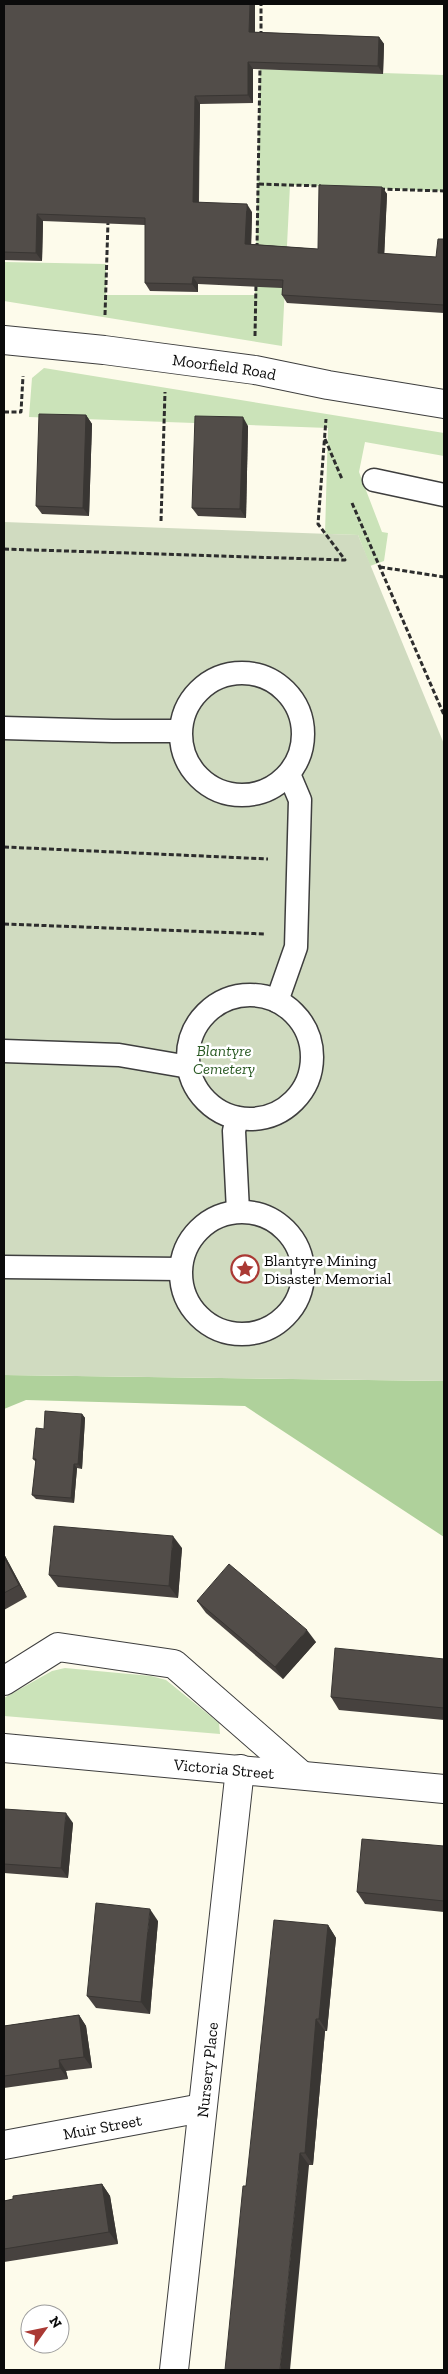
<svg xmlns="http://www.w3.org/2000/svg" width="448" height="2374" viewBox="0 0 448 2374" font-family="'Zilla Slab',serif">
  <rect width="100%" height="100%" fill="#fdfbeb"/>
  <!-- green -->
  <g fill="#cbe3b9">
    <polygon points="260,69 444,75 444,191 290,185 282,346 4,301 4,262 106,264 106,295 255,295"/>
    <polygon points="44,368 444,433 444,456 365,442 359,472 382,532 388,533 384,561 370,566 358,535 325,534 328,428 29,417 32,378"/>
    <polygon points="65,1668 151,1676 166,1680 219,1723 220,1734 4,1716 4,1698 52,1671"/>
  </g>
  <!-- forest -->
  <polygon fill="#afd19b" points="4,1375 444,1381 444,1537 245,1406 26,1400 4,1409"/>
  <!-- cemetery -->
  <polygon fill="#d0dbc0" points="4,522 358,535 444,744 444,1381 4,1375"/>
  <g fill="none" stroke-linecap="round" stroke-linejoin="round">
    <!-- lane casing -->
    <g stroke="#3e3e3e" stroke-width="25">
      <g id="lane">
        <polyline points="374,480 444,495"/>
        <circle cx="242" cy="734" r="61"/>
        <polyline points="4,728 113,731 180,731"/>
        <circle cx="250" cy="1057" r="62"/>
        <polyline points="277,1001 296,947 300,800 289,774"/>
        <polyline points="4,1051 119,1055 189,1067"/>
        <polyline points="237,1118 234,1131 238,1211"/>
        <circle cx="242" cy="1273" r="61"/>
        <polyline points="4,1267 180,1269"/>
      </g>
    </g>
    <!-- street casing -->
    <g stroke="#3e3e3e" stroke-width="30">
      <g id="street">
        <path id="s1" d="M 4,340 L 104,350 L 255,370 L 328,385 L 444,404"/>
        <polyline points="4,1681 58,1647 174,1664 300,1774"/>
        <path id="s2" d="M 4,1748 L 444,1789"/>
        <path id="s3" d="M 4,2145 L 202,2108"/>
        <path id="s4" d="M 174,2370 L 240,1769"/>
      </g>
    </g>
    <!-- path -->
    <g stroke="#2d2d2d" stroke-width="3" stroke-dasharray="5 2.5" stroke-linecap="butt">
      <polyline points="261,36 261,4"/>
      <polyline points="259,184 321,186"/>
      <polyline points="380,189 444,191"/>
      <polyline points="257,248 260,67"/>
      <polyline points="105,315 108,222"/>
      <polyline points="255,336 256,284"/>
      <polyline points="4,412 21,412 23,376"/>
      <polyline points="325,439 342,479"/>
      <polyline points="352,503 444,715"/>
      <polyline points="161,521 165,392"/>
      <polyline points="4,549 345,560 318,524 326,419"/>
      <polyline points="380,567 444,577"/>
      <polyline points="4,847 268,859"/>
      <polyline points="4,924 266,934"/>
    </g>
    <!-- lane -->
    <use href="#lane" stroke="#fff" stroke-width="22"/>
    <!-- street -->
    <use href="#street" stroke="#fff" stroke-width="28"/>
  </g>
  <!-- wall -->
  <g fill="#47423f">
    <polygon points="4,4 255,4 255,32 379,37 384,44 383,74 253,69 253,103 200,104 199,202 252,212 251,244 318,249 382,187 387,194 384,254 436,257 444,239 444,313 287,303 282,295 282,288 198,284 198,292 150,291 145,283 145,225 43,221 42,261 4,260"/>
    <polygon points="86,415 92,424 89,516 42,514 36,506"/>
    <polygon points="248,426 246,518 198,516 192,508"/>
    <polygon points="82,1414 85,1418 82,1469 77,1468 74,1503 36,1499 32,1495 36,1462 33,1459 44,1429"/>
    <polygon points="182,1548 178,1598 58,1587 49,1575"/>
    <polygon points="4,1554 27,1597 4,1610"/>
    <polygon points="197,1601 316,1642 283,1679 206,1613"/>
    <polygon points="444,1659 444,1720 339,1710 331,1697"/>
    <polygon points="4,1809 73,1823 68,1878 4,1873"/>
    <polygon points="444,1846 444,1912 365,1904 357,1892"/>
    <polygon points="158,1921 150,2014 96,2008 87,1996"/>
    <polygon points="328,1925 336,1938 327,2031 325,2031 313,2165 309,2165 246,2186"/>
    <polygon points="79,2015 86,2026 92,2068 66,2071 68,2079 4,2088 4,2026"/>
    <polygon points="102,2184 110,2196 118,2244 4,2262 4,2201"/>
  </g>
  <!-- shaded-wall -->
  <g fill="#393633">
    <polygon points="250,4 255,4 255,40 249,32"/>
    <polygon points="379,37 384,44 383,74 378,66"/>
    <polygon points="248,62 253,69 253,103 248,95"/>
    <polygon points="195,96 200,104 198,210 193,202"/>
    <polygon points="382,187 387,194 384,261 378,253"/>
    <polygon points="247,204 252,212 251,252 245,244"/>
    <polygon points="37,214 43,221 42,261 36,253"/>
    <polygon points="193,277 198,284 198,292 192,284"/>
    <polygon points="86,415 92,424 89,516 83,508"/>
    <polygon points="243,417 248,426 246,518 240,509"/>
    <polygon points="82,1414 85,1418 82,1469 78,1464"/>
    <polygon points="74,1464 77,1468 74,1503 71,1498"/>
    <polygon points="173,1536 182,1548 178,1598 169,1586"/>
    <polygon points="4,1554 27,1597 19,1585 4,1557"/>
    <polygon points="307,1630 316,1642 283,1679 275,1667"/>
    <polygon points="66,1813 73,1823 68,1878 61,1868"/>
    <polygon points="150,1909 158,1921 150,2014 141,2002"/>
    <polygon points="328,1925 336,1938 327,2031 319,2019"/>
    <polygon points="79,2015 86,2026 92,2068 84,2057"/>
    <polygon points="316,2019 325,2031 313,2165 305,2153"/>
    <polygon points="59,2060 66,2071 68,2079 60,2068"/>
    <polygon points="300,2153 309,2165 290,2370 280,2370"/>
    <polygon points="102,2184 110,2196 118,2244 109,2232"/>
  </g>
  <!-- building -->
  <g fill="#524d49" stroke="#393633">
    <polygon points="4,4 250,4 249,32 379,37 378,66 248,62 248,95 195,96 193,202 247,204 245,244 318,249 319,185 382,187 378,253 436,257 438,239 444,239 444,305 282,295 283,280 193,277 192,284 145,283 145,218 37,214 36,253 4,252"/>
    <polygon points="39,414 86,415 83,508 36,506"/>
    <polygon points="195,416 243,417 240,509 192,508"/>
    <polygon points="45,1411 82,1414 78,1464 74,1464 71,1498 32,1495 36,1459 33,1459 36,1428 44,1429"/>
    <polygon points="54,1526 173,1536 169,1586 49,1575"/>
    <polygon points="4,1557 19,1585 4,1593"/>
    <polygon points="229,1564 307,1630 275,1667 197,1601"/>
    <polygon points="335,1648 444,1659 444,1708 331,1697"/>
    <polygon points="4,1809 66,1813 61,1868 4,1864"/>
    <polygon points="362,1839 444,1846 444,1901 357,1892"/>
    <polygon points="96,1903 150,1909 141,2002 87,1996"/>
    <polygon points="274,1920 328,1925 319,2019 316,2019 305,2153 300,2153 280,2370 225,2370 243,2186 246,2186"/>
    <polygon points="79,2015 84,2057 59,2060 60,2068 4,2076 4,2026"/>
    <polygon points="102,2184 109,2232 4,2249 4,2201 13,2199 13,2196"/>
  </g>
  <!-- icons -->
  <defs>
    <g id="sight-ring" transform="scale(1.4375)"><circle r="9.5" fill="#fff" stroke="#aa3934" stroke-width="1.5"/><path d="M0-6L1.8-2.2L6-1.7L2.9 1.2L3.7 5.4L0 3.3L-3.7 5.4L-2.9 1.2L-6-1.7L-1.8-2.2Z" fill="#aa3934"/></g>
  </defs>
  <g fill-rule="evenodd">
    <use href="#sight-ring" x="245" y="1269"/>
  </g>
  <g text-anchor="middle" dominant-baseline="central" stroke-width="5" stroke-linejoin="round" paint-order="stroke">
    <!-- street labels -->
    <g font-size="16" fill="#0b0b0b" stroke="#fff">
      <text stroke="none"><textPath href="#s1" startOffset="222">Moorfield Road</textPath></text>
      <text stroke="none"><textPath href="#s2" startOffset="221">Victoria Street</textPath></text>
      <text stroke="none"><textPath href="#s4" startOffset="302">Nursery Place</textPath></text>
      <text stroke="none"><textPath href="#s3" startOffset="100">Muir Street</textPath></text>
    </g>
    <!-- park labels -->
    <g font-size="16" font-style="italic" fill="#2a5a24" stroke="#fff">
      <text x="224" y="1050">Blantyre<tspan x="224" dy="18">Cemetery</tspan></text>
    </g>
    <!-- poi labels -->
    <g font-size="16" fill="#0b0b0b" stroke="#fff" text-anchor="start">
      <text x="264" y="1260">Blantyre Mining<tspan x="264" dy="18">Disaster Memorial</tspan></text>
    </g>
  </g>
  <!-- border -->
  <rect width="448" height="2374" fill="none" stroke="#0b0b0b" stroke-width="10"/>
  <!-- north arrow -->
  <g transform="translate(45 2329) rotate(57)"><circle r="24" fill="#ffffff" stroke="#9d9d9d"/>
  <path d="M0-4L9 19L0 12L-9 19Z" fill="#aa3934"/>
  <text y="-8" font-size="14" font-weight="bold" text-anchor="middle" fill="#0b0b0b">N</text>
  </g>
</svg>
